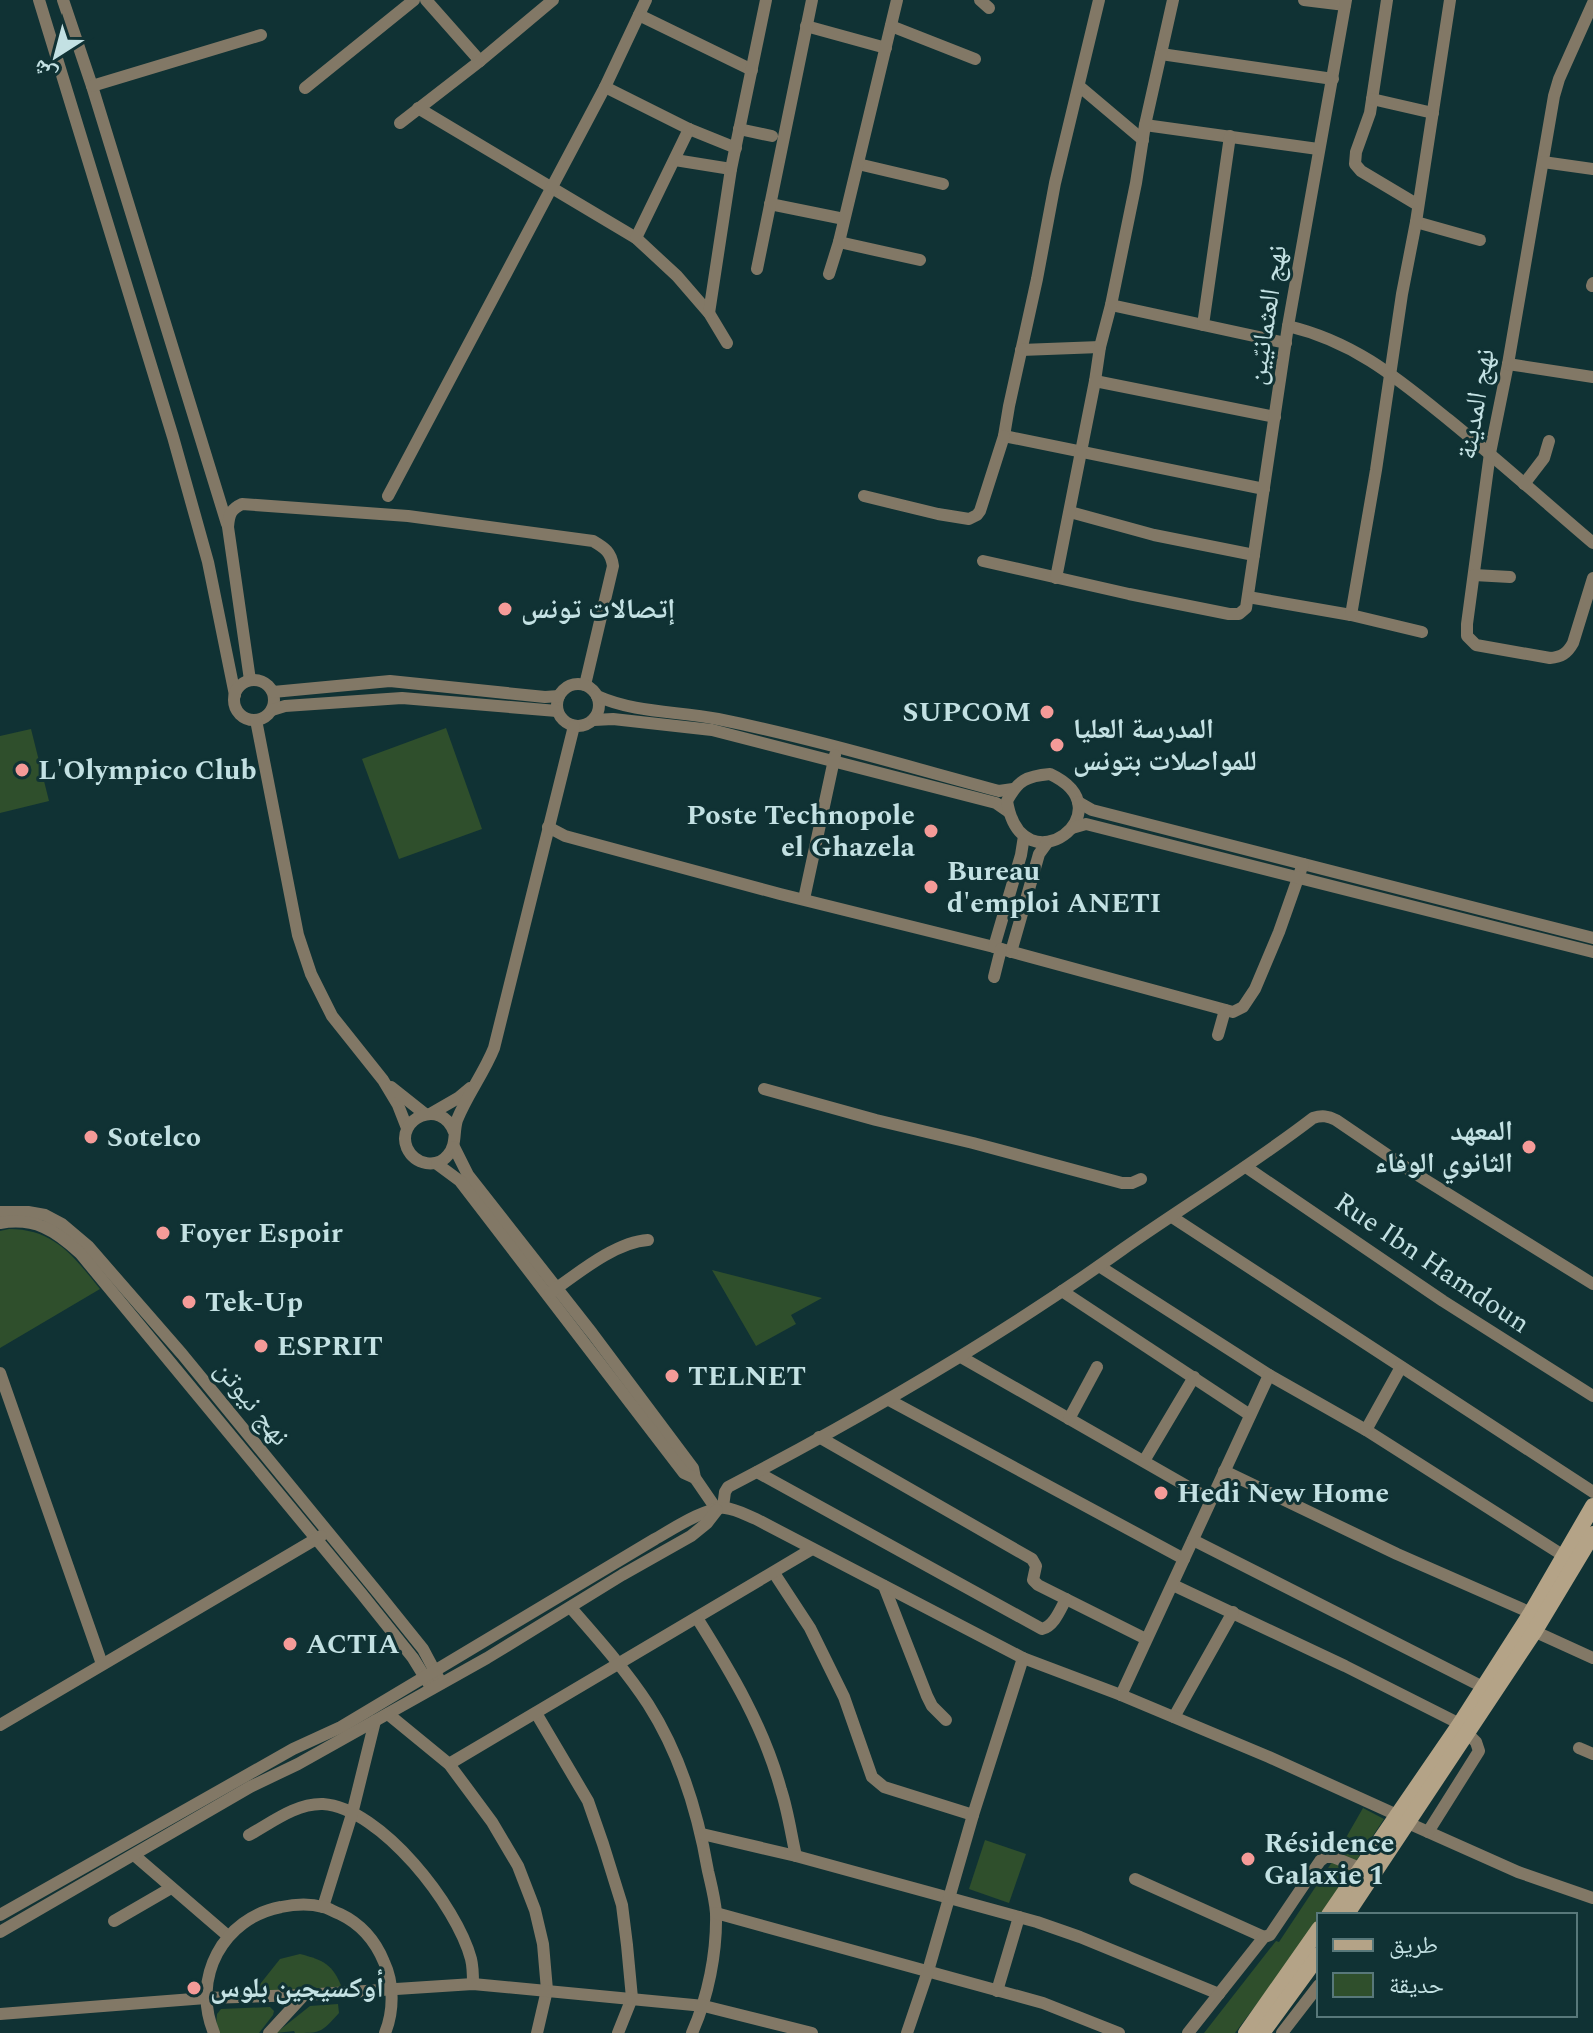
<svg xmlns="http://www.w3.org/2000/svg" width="1593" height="2033" viewBox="0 0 1593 2033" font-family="Spectral,'Noto Naskh Arabic',serif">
  <rect width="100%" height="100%" fill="#103234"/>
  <!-- green -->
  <g fill="#2f4f2c">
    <polygon points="446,728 482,829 399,859 362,759"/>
    <polygon points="31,729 49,801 0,813 0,736"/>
    <path d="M 9,1229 C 55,1229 74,1257 100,1289 L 0,1348 L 0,1231 Z"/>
    <polygon points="712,1270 822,1298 791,1315 796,1324 756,1346"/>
    <polygon points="1363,1808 1384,1819 1295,1953 1235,2033 1204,2033 1276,1941 1279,1942 1332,1862"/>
    <polygon points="985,1840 1026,1854 1009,1903 969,1889"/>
    <path d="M 300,1954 C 323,1960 333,1964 342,1988 L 253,1993 L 280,1959 Z"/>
    <path d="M 338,2004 L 339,2013 C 321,2033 321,2033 295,2033 L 294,2031 L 276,2033 L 310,2006 Z"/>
    <polygon points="270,2007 274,2011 273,2015 259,2033 219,2033 216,2027 217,2014 221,2009"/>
  </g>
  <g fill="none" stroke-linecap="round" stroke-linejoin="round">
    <!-- street -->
    <g stroke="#827866" stroke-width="12">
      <polyline points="39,0 173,437 208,562 235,695"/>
      <polyline points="63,0 92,86 227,524"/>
      <polyline points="426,0 480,61"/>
      <polyline points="980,0 989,8"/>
      <polyline points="1099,0 1055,183 1037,279 1009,406 1004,436 1264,489"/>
      <polyline points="1304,0 1345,5"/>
      <polyline points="1387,0 1370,113 1356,152 1355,164 1361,171 1418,205"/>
      <path d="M 1593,3 L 1559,79 L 1554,96 L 1508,364 L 1490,453 L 1467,624 L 1467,636 L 1476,645 L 1550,658 C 1561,657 1567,654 1573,643 L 1593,578"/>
      <polyline points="639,15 752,70"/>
      <polyline points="806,26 886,48"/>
      <polyline points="891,26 975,59"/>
      <polyline points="1161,54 1333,79"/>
      <polyline points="92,86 261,35"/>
      <polyline points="1079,86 1143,140"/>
      <polyline points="605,87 689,129 736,148"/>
      <polyline points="305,88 414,0"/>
      <polyline points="1372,99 1433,113"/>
      <polyline points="418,108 636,238 677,276 709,313 727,343"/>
      <polyline points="400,123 480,61 553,0"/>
      <polyline points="1145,125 1318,149"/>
      <polyline points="739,129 772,136"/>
      <polyline points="675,160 731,169"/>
      <polyline points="1543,162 1593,169"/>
      <polyline points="858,164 943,184"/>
      <polyline points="770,204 844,219"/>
      <polyline points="1416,222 1480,240"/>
      <polyline points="636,238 689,129"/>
      <polyline points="839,242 920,260"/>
      <polyline points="757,269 812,0"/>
      <polyline points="829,274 839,242 897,0"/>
      <polyline points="1592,286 1593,283"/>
      <polyline points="1111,305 1286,343"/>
      <polyline points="709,313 731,169 766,0"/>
      <polyline points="1203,325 1230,136"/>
      <path d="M 1288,326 C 1355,342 1397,378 1449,420 C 1498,460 1545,502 1593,543"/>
      <polyline points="1021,350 1100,347"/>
      <polyline points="1508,364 1593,377"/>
      <polyline points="1095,381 1275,417"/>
      <polyline points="1524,484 1544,458 1549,441"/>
      <polyline points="388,496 605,87 646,0"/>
      <polyline points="864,496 938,514 969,519 977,515 980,511 1004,436"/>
      <polyline points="1070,512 1154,535 1254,555"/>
      <polyline points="983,561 1129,594 1229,614 1239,614 1246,608 1288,326 1346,0"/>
      <polyline points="1474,575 1510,577"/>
      <polyline points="1056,578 1095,381 1100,347 1111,305 1136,183 1145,125 1173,0"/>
      <polyline points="1248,597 1351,615 1422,632"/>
      <polyline points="1351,615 1376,470 1402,294 1416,222 1450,0"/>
      <path d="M 250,680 L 228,527 C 229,514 231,509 242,504 L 408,516 L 593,541 C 605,548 611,552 613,566 L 585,685"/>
      <circle cx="254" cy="700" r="20"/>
      <circle cx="578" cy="705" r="21"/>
      <polyline points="273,692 390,681 545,697 559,696"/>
      <path d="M 597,696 C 635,713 677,711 718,719 C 812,738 906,766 999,791 L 1013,789"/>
      <polyline points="272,710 285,706 402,698 557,711"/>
      <polyline points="256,720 298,935 311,974 332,1016 383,1080 398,1105 407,1128"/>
      <polyline points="594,720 613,719 712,730 996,803 1009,812"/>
      <path d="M 1050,774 C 1129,811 1022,891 1007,801 C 1018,780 1027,776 1050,774 Z"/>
      <polyline points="1078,802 1092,810 1593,938"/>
      <polyline points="548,827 565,836 780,894 994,947 1233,1012 1243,1007 1255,989 1279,932 1303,864"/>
      <polyline points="1072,828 1086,824 1593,952"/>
      <polyline points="804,899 835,755"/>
      <polyline points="994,947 1021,855 1024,836"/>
      <polyline points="1011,952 1039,854 1047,843"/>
      <polyline points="994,977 1001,949"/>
      <polyline points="1218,1035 1225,1010"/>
      <polyline points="391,1087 425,1114"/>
      <polyline points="764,1089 876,1120 973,1143 1122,1183 1132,1183 1141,1179"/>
      <polyline points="432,1113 458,1098 470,1088"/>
      <path d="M 454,1132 C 441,1097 395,1119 407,1148 C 415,1165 437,1169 448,1155 C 457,1144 453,1133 457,1120 C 467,1095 484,1073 494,1048 L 574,726"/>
      <polyline points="454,1147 468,1175 592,1333 693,1468 695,1478 717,1510"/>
      <polyline points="437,1164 460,1181 684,1473 695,1478"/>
      <polyline points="1246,1167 1443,1301 1593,1396"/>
      <polyline points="0,1212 28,1212 45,1215 62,1224 88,1246 182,1354 378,1593 423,1649 439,1679"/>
      <polyline points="1172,1217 1593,1492"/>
      <path d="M 0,1223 C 35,1217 55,1230 80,1253 L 361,1593 L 413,1658 L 429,1684"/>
      <polyline points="1099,1266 1269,1375 1366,1430 1564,1556"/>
      <polyline points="1062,1291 1250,1415"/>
      <path d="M 550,1293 C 577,1274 615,1242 648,1240"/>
      <polyline points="961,1357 1211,1500"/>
      <polyline points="0,1373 102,1664"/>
      <polyline points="889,1400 1184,1559"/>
      <polyline points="1069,1419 1097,1367"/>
      <polyline points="1366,1430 1401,1367"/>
      <polyline points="819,1437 1032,1559 1036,1566 1033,1580 1038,1585 1146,1639"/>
      <polyline points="1144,1461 1194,1377"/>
      <polyline points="1224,1471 1397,1554 1536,1615"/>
      <path d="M 757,1472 L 1042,1629 C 1054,1626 1060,1610 1066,1599"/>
      <path d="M 723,1507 L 725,1492 L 728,1487 C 866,1415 997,1339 1123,1249 C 1186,1205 1252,1165 1313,1118 C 1322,1115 1328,1116 1336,1120 L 1411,1171 L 1593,1284"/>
      <polyline points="1193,1540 1483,1687"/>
      <polyline points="774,1573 810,1628 844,1697 872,1777 884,1787 973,1815"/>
      <polyline points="1173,1585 1345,1666 1460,1724"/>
      <polyline points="884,1586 927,1696 932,1706 946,1720"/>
      <path d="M 571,1608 C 598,1639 625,1669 648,1704 C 680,1754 698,1813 708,1871 C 711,1884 715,1899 716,1913 C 717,1953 708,1997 692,2033"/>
      <path d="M 697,1618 C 731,1672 764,1727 781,1790 C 788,1811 791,1834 796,1856"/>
      <polyline points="1527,1628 1593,1658"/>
      <polyline points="1121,1695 1269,1375"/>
      <polyline points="536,1713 588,1801 603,1844 622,1905 627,1945 632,1998 618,2033"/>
      <polyline points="388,1714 449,1764 492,1822 518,1866 535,1910 543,1944 547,1990 537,2033"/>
      <polyline points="1174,1717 1233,1612"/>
      <polyline points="0,1725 321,1536"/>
      <polyline points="1579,1748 1593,1754"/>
      <polyline points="449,1764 812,1549"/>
      <polyline points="1408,1823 1518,1872 1593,1898"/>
      <polyline points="1428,1832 1479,1751 1476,1742 1468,1734"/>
      <polyline points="702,1834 796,1856 1037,1922 1080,1937 1219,1994"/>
      <path d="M 249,1835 C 271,1823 296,1803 323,1804 C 381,1808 457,1906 471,1959 C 473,1967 473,1975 473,1984"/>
      <polyline points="134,1855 228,1936"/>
      <polyline points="1135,1879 1264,1937"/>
      <polyline points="323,1907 352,1814 375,1721"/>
      <polyline points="716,1913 1043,2003 1119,2033"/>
      <path d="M 0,1915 L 293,1749 L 341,1727 L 655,1539 C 671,1530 708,1506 725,1508 C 736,1509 746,1515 756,1519 L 1023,1658 L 1121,1695 L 1269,1757 L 1397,1815"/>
      <polyline points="114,1921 171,1888"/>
      <polyline points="0,1932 250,1787 298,1764 487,1658 622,1575 691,1536 707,1523 717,1510"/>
      <polyline points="997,1991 1019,1917"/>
      <polyline points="0,2014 206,1998 304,1995 473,1984 704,2006 812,2033"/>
      <path d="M 214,2033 C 191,1978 223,1918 281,1907 C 295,1904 309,1903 323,1907 C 329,1908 334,1912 340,1914 C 361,1924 375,1940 384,1962 C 394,1983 394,2011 385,2033"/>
      <polyline points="269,2033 304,1995"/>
      <polyline points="907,2033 928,1971 973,1815 1023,1658"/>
      <polyline points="1188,2033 1264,1937 1270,1935 1320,1861 1325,1857 1333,1857 1355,1866"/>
      <polyline points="1282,2033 1319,1985"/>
    </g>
    <!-- secondary -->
    <g stroke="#b4a387" stroke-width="16">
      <polyline points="1329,1915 1460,1724 1531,1613 1593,1506"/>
      <polyline points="1346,1915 1534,1632 1593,1534"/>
      <polyline points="1246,2033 1319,1929"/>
      <polyline points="1262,2033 1319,1955"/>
    </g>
  </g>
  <!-- markers -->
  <g fill="#f59b98" stroke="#103234" stroke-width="3">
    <circle cx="505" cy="609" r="8"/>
    <circle cx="1047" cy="712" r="8"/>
    <circle cx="1057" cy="745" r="8"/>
    <circle cx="22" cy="770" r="8"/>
    <circle cx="931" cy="831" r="8"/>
    <circle cx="931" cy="887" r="8"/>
    <circle cx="91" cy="1137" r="8"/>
    <circle cx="1529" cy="1147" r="8"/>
    <circle cx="163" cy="1233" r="8"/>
    <circle cx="189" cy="1302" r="8"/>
    <circle cx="261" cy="1346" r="8"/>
    <circle cx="672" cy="1376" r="8"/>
    <circle cx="1161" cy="1493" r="8"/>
    <circle cx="290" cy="1644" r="8"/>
    <circle cx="1248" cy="1859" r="8"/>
    <circle cx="194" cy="1988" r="8"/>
  </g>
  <g text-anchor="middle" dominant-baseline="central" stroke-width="6" stroke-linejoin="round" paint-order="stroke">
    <!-- street labels -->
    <g font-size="28" fill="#c3e1e3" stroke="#103234">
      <text transform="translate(1267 315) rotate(-81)">نهج العثمانيّين</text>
      <text transform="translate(1476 404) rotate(-80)">نهج المدينة</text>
      <text transform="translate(1432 1263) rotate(34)">Rue Ibn Hamdoun</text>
      <text transform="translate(252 1403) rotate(51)">نهج نيوتن</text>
    </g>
    <!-- poi labels -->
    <g font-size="28" font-weight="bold" fill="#c3e1e3" stroke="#103234" text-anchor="start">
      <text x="521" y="609">إتصالات تونس</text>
      <text x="1031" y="712" text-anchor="end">SUPCOM</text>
      <text x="1073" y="729">المدرسة العليا<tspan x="1073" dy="32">للمواصلات بتونس</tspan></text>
      <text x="38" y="770">L'Olympico Club</text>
      <text x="915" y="815" text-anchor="end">Poste Technopole<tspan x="915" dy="32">el Ghazela</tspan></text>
      <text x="947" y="871">Bureau<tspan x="947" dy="32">d'emploi ANETI</tspan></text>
      <text x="1513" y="1131" text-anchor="end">المعهد<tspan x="1513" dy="32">الثانوي الوفاء</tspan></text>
      <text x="107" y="1137">Sotelco</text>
      <text x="179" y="1233">Foyer Espoir</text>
      <text x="205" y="1302">Tek-Up</text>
      <text x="277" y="1346">ESPRIT</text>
      <text x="688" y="1376">TELNET</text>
      <text x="1177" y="1493">Hedi New Home</text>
      <text x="306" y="1644">ACTIA</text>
      <text x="1264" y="1843">Résidence<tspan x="1264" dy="32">Galaxie 1</tspan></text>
      <text x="210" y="1988">أوكسيجين بلوس</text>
    </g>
  </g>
  <!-- legend -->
  <rect x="1317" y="1913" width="260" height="104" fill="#103234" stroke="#58787a" stroke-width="2"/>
  <rect x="1333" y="1939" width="40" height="12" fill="#b4a387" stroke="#58787a" stroke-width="2"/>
  <text x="1389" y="1953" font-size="24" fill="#c3e1e3">طريق</text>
  <rect x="1333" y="1973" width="40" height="24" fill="#2f4f2c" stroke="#58787a" stroke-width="2"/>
  <text x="1389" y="1993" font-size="24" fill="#c3e1e3">حديقة</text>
  <!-- north arrow -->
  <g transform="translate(56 56) rotate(216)" stroke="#103234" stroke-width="6" paint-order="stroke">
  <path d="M0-6L14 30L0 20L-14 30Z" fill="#c3e1e3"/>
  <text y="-12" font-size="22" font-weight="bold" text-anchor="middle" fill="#c3e1e3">ش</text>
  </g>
</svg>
